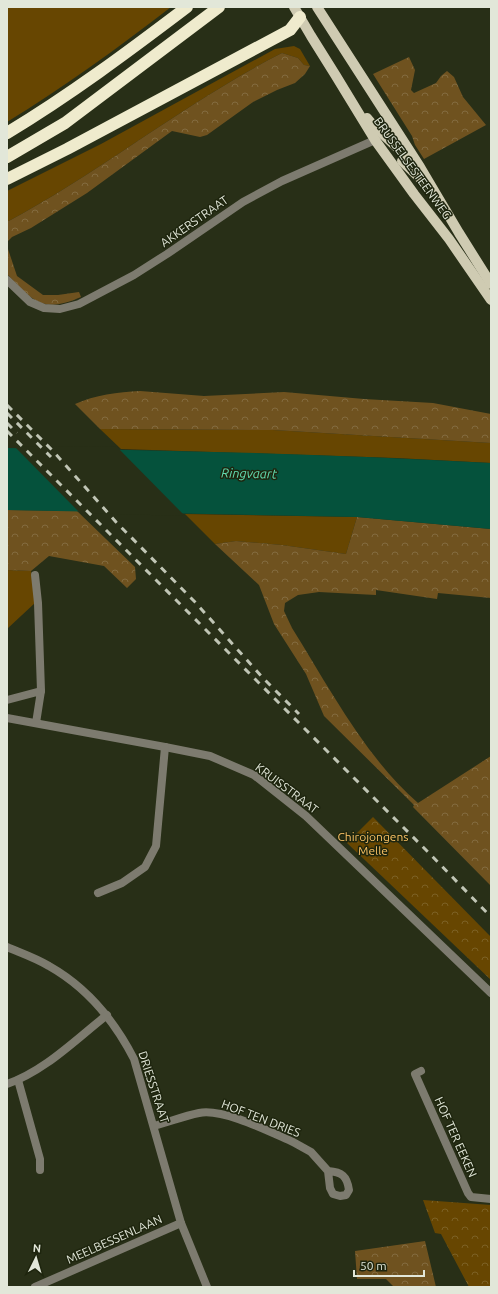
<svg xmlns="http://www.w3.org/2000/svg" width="498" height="1294" viewBox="0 0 498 1294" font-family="Ubuntu,sans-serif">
  <defs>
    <pattern id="forest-crowns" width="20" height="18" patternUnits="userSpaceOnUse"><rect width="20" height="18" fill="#6f521f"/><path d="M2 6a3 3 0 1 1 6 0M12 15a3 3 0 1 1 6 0" fill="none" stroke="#836b3f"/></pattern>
    <pattern id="park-crowns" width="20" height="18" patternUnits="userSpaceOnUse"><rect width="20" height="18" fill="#674601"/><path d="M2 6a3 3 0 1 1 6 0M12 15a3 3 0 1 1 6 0" fill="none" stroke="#7c6125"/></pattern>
  </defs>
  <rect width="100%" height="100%" fill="#282f17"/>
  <!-- grass -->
  <g fill="#674601">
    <path d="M 7,7 L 171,7 C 118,48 64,87 7,122 Z"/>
    <path d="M 294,46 L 300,49 L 310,66 L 304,65 L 298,58 L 282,53 C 186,102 102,171 7,222 L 7,191 L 101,144 L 275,49 Z"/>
    <polygon points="100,429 273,430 491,443 491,463 396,458 121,449"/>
    <polygon points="185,514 357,517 346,554 282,545 236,541 215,544"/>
    <polygon points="7,570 31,571 36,602 7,629"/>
  </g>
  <!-- forest -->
  <g fill="url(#forest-crowns)">
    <path d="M 282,53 L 298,58 L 304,65 L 310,66 L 305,74 L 295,83 L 277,90 L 253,102 L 207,135 L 200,137 L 172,131 L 87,193 L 31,228 L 12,237 L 7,242 L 7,222 C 102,171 186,102 282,53 Z"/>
    <polygon points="409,57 415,70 411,90 414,93 436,83 441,76 447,71 454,77 463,97 486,125 424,159 415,145 412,136 373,74"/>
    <path d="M 7,246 L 17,276 L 43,295 L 58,295 L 79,292 L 81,297 C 42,314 33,301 7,274 Z"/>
    <path d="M 140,391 L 204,396 L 284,392 L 364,399 L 433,403 L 491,414 L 491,443 L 273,430 L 100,429 L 75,404 C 95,395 118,392 140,391 Z"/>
    <polygon points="7,510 77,511 135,567 136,579 127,588 104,566 49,556 31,571 7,570"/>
    <path d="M 357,517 L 491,529 L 491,598 L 438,593 L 437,599 L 376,590 L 376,595 L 319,592 L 298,595 L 285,603 L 284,611 L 292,628 C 329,687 365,757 418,803 L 491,756 L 491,886 L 413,807 L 414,805 L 324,716 L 306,674 L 274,624 L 259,585 L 215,544 L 236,541 L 282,545 L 346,554 Z"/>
    <polygon points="425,1241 436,1287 394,1287 386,1279 357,1279 355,1251"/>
  </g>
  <!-- park -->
  <g fill="url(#park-crowns)">
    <polygon points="373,817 491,937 491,980 347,843"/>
    <polygon points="423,1200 491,1205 491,1287 469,1287 441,1234 435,1233"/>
  </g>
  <!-- water -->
  <path fill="#05523c" d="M 7,448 C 168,450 330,454 491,463 L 491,529 L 357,517 L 7,510 Z"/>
  <!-- pier -->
  <polygon fill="#282f17" points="14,446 117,447 185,516 80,513"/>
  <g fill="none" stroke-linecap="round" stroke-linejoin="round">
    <!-- street -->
    <g stroke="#7d7b6f" stroke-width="8">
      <polyline points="7,280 30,302 44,308 60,309 79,304 134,275 167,254 243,202 282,181 375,140 381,133 387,115"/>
      <polyline points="35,575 38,603 41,691"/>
      <polyline points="7,700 41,691 36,723"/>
      <polyline points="7,718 165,747 210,756 254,775 306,816 491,993"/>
      <polyline points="98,893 122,883 145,867 156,846 165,747"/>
      <path d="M 7,947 C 21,953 36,958 49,966 C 88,988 114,1020 134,1059 L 181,1223 L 207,1287"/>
      <polyline points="421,1071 415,1074 468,1193 471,1197 491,1199"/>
      <polyline points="18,1080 40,1159 40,1170"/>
      <path d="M 7,1084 C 45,1071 76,1039 107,1015"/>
      <path d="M 154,1126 C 169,1122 184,1116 199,1113 C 223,1108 270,1132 293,1142 L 311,1152 L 328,1171 L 330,1188 L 333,1194 L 340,1196 L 346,1195 L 349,1190 C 347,1176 342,1172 328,1171"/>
      <polyline points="35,1287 181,1223"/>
    </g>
    <!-- primary -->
    <g stroke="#cfcbb2" stroke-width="10">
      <polyline points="294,7 311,36 336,76 375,140 414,194 449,239 491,300"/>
      <polyline points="317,7 420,167 459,233 491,284"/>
      <polyline points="367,118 372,124 416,165"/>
      <polyline points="402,161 422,180 426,185"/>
    </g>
    <!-- highway -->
    <g stroke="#efebcd" stroke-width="12">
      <path d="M 7,133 C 70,95 129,51 187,7"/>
      <polyline points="7,157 65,123 219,7"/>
      <polyline points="7,179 67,149 290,30 300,17"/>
    </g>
    <!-- rail -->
    <g stroke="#c0c5b5" stroke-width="3" stroke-dasharray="7 7" stroke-linecap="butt">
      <polyline points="7,405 53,451 116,522 195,602 263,678 299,714"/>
      <polyline points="7,413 51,457"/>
      <polyline points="7,423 17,433"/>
      <polyline points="7,431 431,855 491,917"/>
    </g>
  </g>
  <g text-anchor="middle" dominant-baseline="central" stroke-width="3" stroke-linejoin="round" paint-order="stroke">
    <!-- street labels -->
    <g font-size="12" fill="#e2e7d9" stroke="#1e250e">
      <text transform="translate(413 168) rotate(54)">BRUSSELSESTEENWEG</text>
      <text transform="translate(194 221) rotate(-35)">AKKERSTRAAT</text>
      <text transform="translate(287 788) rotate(37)">KRUISSTRAAT</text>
      <text transform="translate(154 1087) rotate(72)">DRIESSTRAAT</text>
      <text transform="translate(261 1118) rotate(21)">HOF TEN DRIES</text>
      <text transform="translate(456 1137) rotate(66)">HOF TER EEKEN</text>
      <text transform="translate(114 1239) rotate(-24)">MEELBESSENLAAN</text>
    </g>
    <!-- park labels -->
    <g font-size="12" fill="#f9c064" stroke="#1e250e">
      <text x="373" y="836">Chirojongens<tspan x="373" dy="14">Melle</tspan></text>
    </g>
    <!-- water labels -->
    <g font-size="13" font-style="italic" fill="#62ddb1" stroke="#1e250e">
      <text transform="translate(249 473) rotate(1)">Ringvaart</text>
    </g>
  </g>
  <!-- border -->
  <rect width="498" height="1294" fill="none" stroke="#e2e7d9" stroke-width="16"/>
  <!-- north arrow -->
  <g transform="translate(36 1258) rotate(5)" stroke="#1e250e" stroke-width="3" paint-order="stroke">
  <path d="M0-3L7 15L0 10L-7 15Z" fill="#e2e7d9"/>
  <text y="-6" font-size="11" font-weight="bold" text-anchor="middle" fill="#e2e7d9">N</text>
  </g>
  <!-- scale -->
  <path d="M354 1270v6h70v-6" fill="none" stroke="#e2e7d9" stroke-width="2"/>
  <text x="360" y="1270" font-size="12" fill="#e2e7d9" stroke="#1e250e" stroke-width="3" paint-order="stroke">50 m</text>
</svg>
